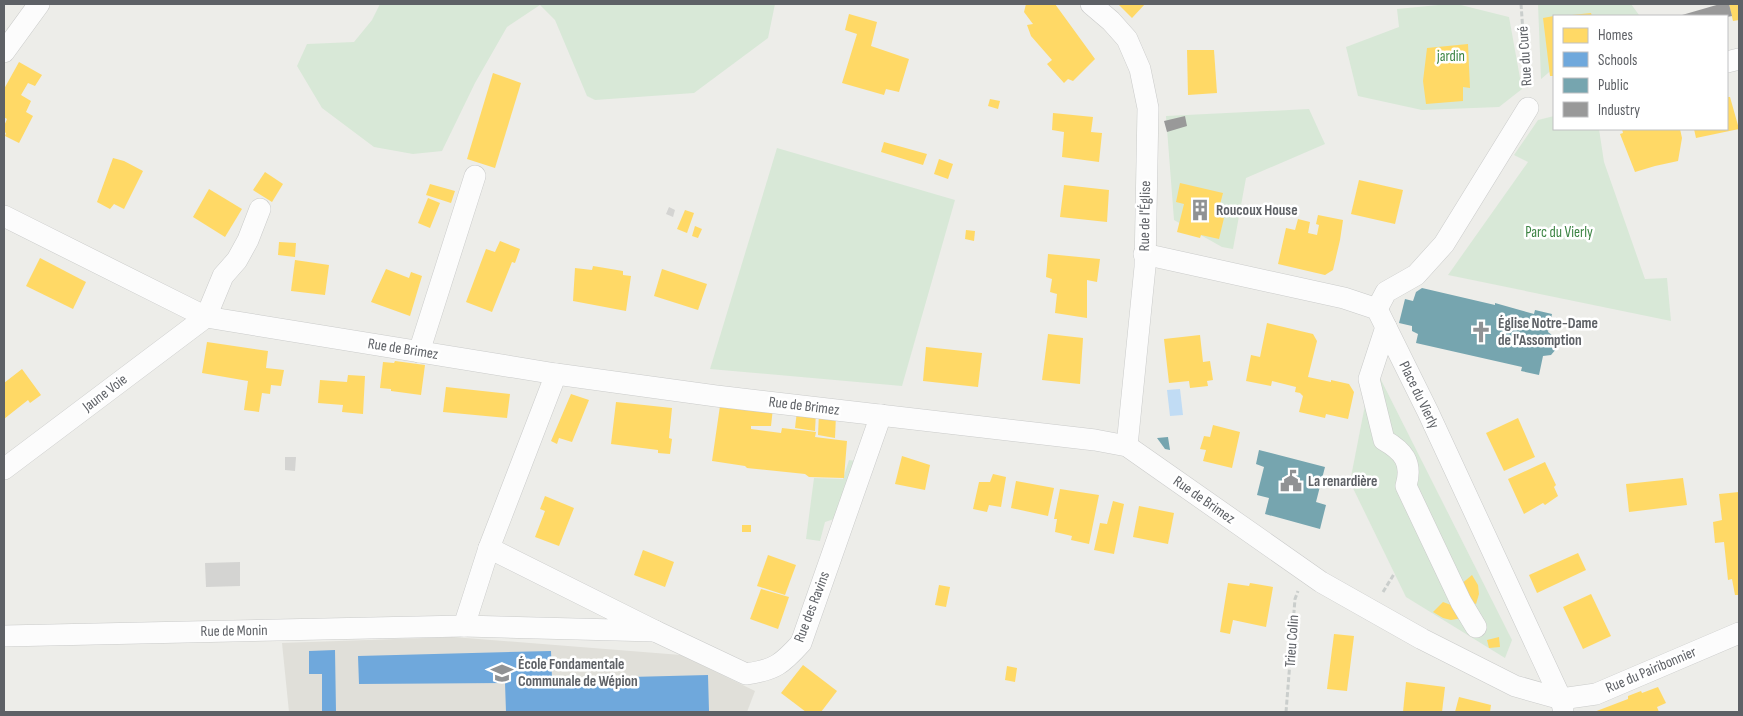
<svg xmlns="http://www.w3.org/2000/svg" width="1743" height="716" viewBox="0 0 1743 716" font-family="'Sofia Sans Condensed',sans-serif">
  <rect width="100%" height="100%" fill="#edede9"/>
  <!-- education -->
  <polygon fill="#e0dfd9" points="453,637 681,655 755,691 747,712 289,712 282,643"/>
  <!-- green -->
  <g fill="#d8e8d7">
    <polygon points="380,4 775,4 768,38 694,93 595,100 587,96 555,20 540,5 507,27 475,83 442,151 413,154 374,147 322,108 297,66 307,44 354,42 372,20"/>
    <polygon points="1449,4 1457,4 1509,17 1522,89 1499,107 1422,110 1358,96 1346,47 1399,27 1397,9"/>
    <polygon points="1538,4 1631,4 1639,15 1635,16 1554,16 1554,68 1541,79"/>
    <polygon points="1309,109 1325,144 1246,178 1233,249 1222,247 1174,220 1166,116"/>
    <polygon points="1554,116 1554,129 1599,129 1604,162 1645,279 1667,278 1671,321 1448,275 1528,162 1514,155 1538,120"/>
    <polygon points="777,148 955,200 902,386 710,369"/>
    <polygon points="1373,364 1512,640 1505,658 1406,597 1350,482"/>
    <polygon points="849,460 855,461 837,518 825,522 820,541 806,539 814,478 843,479"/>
  </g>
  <!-- water -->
  <polygon fill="#c1dcf4" points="1180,389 1183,415 1170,416 1167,390"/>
  <!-- homes -->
  <g fill="#ffd966">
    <polygon points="1026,4 1055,4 1095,59 1073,81 1068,79 1064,83 1047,64 1052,60 1031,36 1027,25 1033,24 1024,12"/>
    <polygon points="1118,4 1145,4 1132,18"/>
    <polygon points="1729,4 1739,4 1739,20 1733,21"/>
    <polygon points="1591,13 1592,16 1572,16 1572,15"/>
    <polygon points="849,14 877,22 871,46 909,59 899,92 886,89 884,95 842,83 857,34 845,30"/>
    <polygon points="1554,16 1554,76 1550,76 1543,18"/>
    <polygon points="1468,44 1470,88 1463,87 1463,101 1426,104 1423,81 1427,48"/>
    <polygon points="1187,50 1214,50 1217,93 1188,95"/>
    <polygon points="19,62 42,75 35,86 28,83 21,95 31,101 26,112 33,116 19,143 5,136 6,133 4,132 4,126 7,119 4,117 4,89"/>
    <polygon points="493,73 521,83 495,168 467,159"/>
    <polygon points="1727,97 1730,97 1739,129 1696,138 1694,129 1727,129"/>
    <polygon points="990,99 1000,101 998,109 988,106"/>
    <polygon points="1053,113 1093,117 1091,132 1102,133 1099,162 1062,157 1064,132 1052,130"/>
    <polygon points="1622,129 1680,129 1682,138 1678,161 1655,166 1635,172 1620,134 1623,133"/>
    <polygon points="884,142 927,154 923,165 881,152"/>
    <polygon points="113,158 124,161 143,171 124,209 114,204 110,209 97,202"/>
    <polygon points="939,159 953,164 948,179 934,174"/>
    <polygon points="265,172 283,184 272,202 253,190"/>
    <polygon points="1359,180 1403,190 1395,224 1351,214"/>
    <polygon points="1180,183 1223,193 1217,216 1224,218 1219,239 1201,235 1200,238 1177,232 1184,204 1176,202"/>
    <polygon points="430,184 455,191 451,203 426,195"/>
    <polygon points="1064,185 1109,190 1107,222 1060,217"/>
    <polygon points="209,189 242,209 225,237 193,217"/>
    <polygon points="428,198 440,203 430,228 418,223"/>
    <polygon points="685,210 694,213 687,233 677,229"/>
    <polygon points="1318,215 1343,220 1340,240 1333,270 1325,275 1278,264 1286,228 1295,230 1298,219 1310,222 1308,233 1317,235 1319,225 1316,224"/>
    <polygon points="695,226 702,229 698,238 692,236"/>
    <polygon points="966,230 975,231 974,241 965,239"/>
    <polygon points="500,241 520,249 515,263 512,262 492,312 466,302 486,249 495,252"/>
    <polygon points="279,242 296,243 295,257 278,255"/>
    <polygon points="1048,254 1100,259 1097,282 1087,280 1087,318 1055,313 1057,294 1050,292 1052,279 1046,277"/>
    <polygon points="40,258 86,282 73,309 26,286"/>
    <polygon points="295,260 329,265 325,295 291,291"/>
    <polygon points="593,266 623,271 623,275 631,276 626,311 573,301 575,268 592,270"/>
    <polygon points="386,269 409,278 411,272 422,276 410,316 371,302"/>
    <polygon points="662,269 707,284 698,310 654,296"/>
    <polygon points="1267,323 1313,334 1317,341 1308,377 1331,382 1331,380 1349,384 1354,392 1348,419 1326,414 1325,418 1299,412 1303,396 1300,393 1295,392 1296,387 1272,381 1271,386 1246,381 1251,355 1260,357"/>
    <polygon points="1048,334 1083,338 1080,384 1042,380"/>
    <polygon points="1200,335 1203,362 1210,361 1213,380 1207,381 1208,386 1190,388 1189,381 1169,383 1164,339"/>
    <polygon points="207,342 268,351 266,368 284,370 281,386 271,385 270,394 262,393 259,412 244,410 248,381 202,373"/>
    <polygon points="926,347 982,353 978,387 923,381"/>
    <polygon points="395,361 425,365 421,395 391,391 391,389 380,388 383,362 394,363"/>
    <polygon points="22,369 41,395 30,403 28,400 4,419 4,383"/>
    <polygon points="348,375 365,376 363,414 342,412 343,405 318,403 320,380 347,382"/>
    <polygon points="446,387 510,394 507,418 443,412"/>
    <polygon points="571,394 589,400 572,442 559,438 557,444 551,441"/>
    <polygon points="721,399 773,408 771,426 751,426 751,429 781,433 782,428 816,432 815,437 847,441 844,478 809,477 805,474 747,468 745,466 712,461"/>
    <polygon points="616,402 672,408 669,438 672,439 670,454 658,453 658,450 611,444"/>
    <polygon points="797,411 816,412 815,431 795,428"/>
    <polygon points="819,413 836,415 835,438 818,435"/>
    <polygon points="1518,418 1535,457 1504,471 1486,433"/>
    <polygon points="1213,425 1240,432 1232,468 1203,461 1206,450 1200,449 1204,436 1210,437"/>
    <polygon points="902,456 930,465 925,490 895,484"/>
    <polygon points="1545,462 1556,485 1554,487 1558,496 1545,505 1543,503 1524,514 1508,479"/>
    <polygon points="993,474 1006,477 1001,507 989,505 987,512 973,509 979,482 990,482"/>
    <polygon points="1683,478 1687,505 1629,512 1626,484"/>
    <polygon points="1016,481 1054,488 1048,516 1011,508"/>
    <polygon points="1060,489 1099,495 1089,544 1071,540 1072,536 1055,532 1057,519 1054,519"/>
    <polygon points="1739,492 1739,595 1735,595 1732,579 1728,580 1724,542 1715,543 1713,522 1722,520 1719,494"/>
    <polygon points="545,496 574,508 559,546 535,537 545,511 540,509"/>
    <polygon points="1113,501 1124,504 1114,554 1094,550 1100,523 1107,524"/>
    <polygon points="1139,506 1174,513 1168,544 1133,537"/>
    <rect x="742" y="525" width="9" height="7"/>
    <polygon points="643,550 674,562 665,587 634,575"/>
    <polygon points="1578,553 1586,570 1537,593 1529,575"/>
    <polygon points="768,555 796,565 785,595 757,586"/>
    <polygon points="1472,575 1478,585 1479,594 1476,604 1462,598 1460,585"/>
    <polygon points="1228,583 1249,586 1250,583 1273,587 1266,627 1233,620 1230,634 1220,632"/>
    <polygon points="939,585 950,587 946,607 935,605"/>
    <polygon points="761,589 789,597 778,629 750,619"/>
    <polygon points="1591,594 1611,636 1583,649 1563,607"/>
    <polygon points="1443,602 1451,605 1462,618 1451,620 1443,618 1433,612"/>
    <polygon points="1334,634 1354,636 1347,691 1327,689"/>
    <polygon points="1499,637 1500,647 1489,648 1487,640"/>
    <polygon points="803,665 837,691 821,712 806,712 781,693"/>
    <polygon points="1007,666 1017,668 1015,682 1005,680"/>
    <polygon points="1406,682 1445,687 1442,712 1403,712"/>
    <polygon points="1658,687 1666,703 1657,707 1659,712 1594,712 1628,699 1628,696 1641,691 1642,693"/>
    <polygon points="1459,697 1491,705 1490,712 1455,712"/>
  </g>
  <!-- schools -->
  <g fill="#6fa8dc">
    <polygon points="335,650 336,712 322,712 322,674 309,674 309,651"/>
    <polygon points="551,651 552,679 708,675 709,711 506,712 505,683 359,684 358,656"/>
  </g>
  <!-- public -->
  <g fill="#76a5af">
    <polygon points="1422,288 1495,305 1495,303 1534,314 1535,310 1552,314 1548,332 1556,338 1557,348 1551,355 1543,356 1539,375 1521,371 1522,367 1416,343 1418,334 1412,331 1412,326 1399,323 1405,299 1413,301 1416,292"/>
    <polygon points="1168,437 1170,450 1165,449 1157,438"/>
    <polygon points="1259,450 1325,467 1316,502 1326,505 1320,529 1265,514 1269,498 1257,495 1264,467 1256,464"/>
  </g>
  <!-- industry -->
  <g fill="#999">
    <polygon points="1720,4 1729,4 1732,16 1727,17 1682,16 1682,15"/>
    <polygon points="1185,116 1187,126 1167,132 1164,121"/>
  </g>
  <!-- building -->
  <g fill="#d4d4d2">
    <polygon points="669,207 675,210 673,217 666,214"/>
    <polygon points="285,457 296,457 295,471 285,470"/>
    <polygon points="240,562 240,586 206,587 205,563"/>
  </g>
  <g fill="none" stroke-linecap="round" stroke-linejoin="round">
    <!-- minor casing -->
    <g stroke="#cacbca" stroke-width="22">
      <g id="minor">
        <polyline points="1091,4 1111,21 1127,39 1140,69 1148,108 1145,267 1127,446"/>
        <polyline points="4,52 39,4"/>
        <polyline points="1727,62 1739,59"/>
        <polyline points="4,216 206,317 556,374 716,396 1095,440 1127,446 1321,582 1422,639 1515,686 1561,699 1596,694 1739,633"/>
        <polyline points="1144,254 1344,298 1377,309 1428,412 1561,699 1563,708"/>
        <polyline points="1377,309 1386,292 1416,275 1444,244 1528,108"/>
        <path d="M 1386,327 L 1369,379 L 1384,440 C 1403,451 1413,462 1406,486 L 1461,602 L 1476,627"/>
        <polyline points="419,352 475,176"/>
        <polyline points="4,469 206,317 223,276 237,260 248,240 260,209"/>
        <polyline points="464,626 655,631 489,548"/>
        <path d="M 655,631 L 746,674 C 775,670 782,664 801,643 L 881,415"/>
        <polyline points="4,636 464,626 489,548 556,374"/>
      </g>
    </g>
    <!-- path -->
    <g stroke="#cacecc" stroke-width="3" stroke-dasharray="5 2.5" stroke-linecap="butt">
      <polyline points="1521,4 1527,88"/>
      <polyline points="1383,592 1394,574"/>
      <polyline points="1286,712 1295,599 1298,591"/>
    </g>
    <!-- minor -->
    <use href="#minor" stroke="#fcfcfc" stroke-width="21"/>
  </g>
  <!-- icons -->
  <defs>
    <g id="building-bare" transform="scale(1.725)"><path d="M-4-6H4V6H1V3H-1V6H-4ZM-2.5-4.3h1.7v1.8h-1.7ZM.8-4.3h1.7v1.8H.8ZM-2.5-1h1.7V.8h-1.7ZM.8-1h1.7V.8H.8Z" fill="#909294" stroke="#fff" stroke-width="2.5" paint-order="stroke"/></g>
    <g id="church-bare" transform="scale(1.725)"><path d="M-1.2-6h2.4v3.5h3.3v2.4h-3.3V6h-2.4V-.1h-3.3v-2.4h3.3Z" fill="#909294" stroke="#fff" stroke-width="2.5" paint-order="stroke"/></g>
    <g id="civic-bare" transform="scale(1.725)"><path d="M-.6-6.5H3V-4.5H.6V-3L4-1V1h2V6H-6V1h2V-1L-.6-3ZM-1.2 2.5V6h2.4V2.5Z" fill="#909294" stroke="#fff" stroke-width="2.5" paint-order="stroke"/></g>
    <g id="school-bare" transform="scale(1.725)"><path d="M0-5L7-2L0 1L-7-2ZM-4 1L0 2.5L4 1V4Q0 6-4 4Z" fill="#909294" stroke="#fff" stroke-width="2.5" paint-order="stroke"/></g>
  </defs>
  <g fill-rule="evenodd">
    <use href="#building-bare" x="1200" y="210"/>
    <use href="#church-bare" x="1481" y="332"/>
    <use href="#civic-bare" x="1291" y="481"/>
    <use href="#school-bare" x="502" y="673"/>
  </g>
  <g text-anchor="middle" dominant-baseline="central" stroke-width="5" stroke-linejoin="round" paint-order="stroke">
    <!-- park labels -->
    <g font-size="15" fill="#3e8545" stroke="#fff">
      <text x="1451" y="56">jardin</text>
      <text x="1559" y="232">Parc du Vierly</text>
    </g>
    <!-- street labels -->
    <g font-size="15" fill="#5e6166" stroke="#fff">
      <text transform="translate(1525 56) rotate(-94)">Rue du Curé</text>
      <text transform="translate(1145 216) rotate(-89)">Rue de l'Église</text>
      <text transform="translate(403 349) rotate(9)">Rue de Brimez</text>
      <text transform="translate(105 393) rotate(-37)">Jaune Voie</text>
      <text transform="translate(1419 395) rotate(64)">Place du Vierly</text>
      <text transform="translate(804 406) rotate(7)">Rue de Brimez</text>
      <text transform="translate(1204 500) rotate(35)">Rue de Brimez</text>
      <text transform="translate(812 607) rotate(-69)">Rue des Ravins</text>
      <text transform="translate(234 631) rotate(-1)">Rue de Monin</text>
      <text transform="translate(1292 641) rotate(-86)">Trieu Colin</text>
      <text transform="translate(1651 670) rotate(-23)">Rue du Pairibonnier</text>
    </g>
    <!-- poi labels -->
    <g font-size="15" font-weight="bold" fill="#5e6166" stroke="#fff" text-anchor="start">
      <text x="1216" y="210">Roucoux House</text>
      <text x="1498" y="323">Église Notre-Dame<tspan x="1498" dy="17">de l'Assomption</tspan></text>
      <text x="1308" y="481">La renardière</text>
      <text x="518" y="664">École Fondamentale<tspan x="518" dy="17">Communale de Wépion</tspan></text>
    </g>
  </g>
  <!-- border -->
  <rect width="1743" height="716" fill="none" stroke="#5e6166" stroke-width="10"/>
  <!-- legend -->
  <rect x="1553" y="15" width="175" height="115" fill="#ffffff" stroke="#bfc0c2"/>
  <rect x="1563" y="28" width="25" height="15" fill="#ffd966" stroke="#bfc0c2"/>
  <text x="1598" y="40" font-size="15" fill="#5e6166">Homes</text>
  <rect x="1563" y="52" width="25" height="15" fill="#6fa8dc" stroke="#bfc0c2"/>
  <text x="1598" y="65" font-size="15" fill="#5e6166">Schools</text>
  <rect x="1563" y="78" width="25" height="15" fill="#76a5af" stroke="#bfc0c2"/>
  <text x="1598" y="90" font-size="15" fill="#5e6166">Public</text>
  <rect x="1563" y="102" width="25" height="15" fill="#999999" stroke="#bfc0c2"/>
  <text x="1598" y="115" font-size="15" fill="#5e6166">Industry</text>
</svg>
